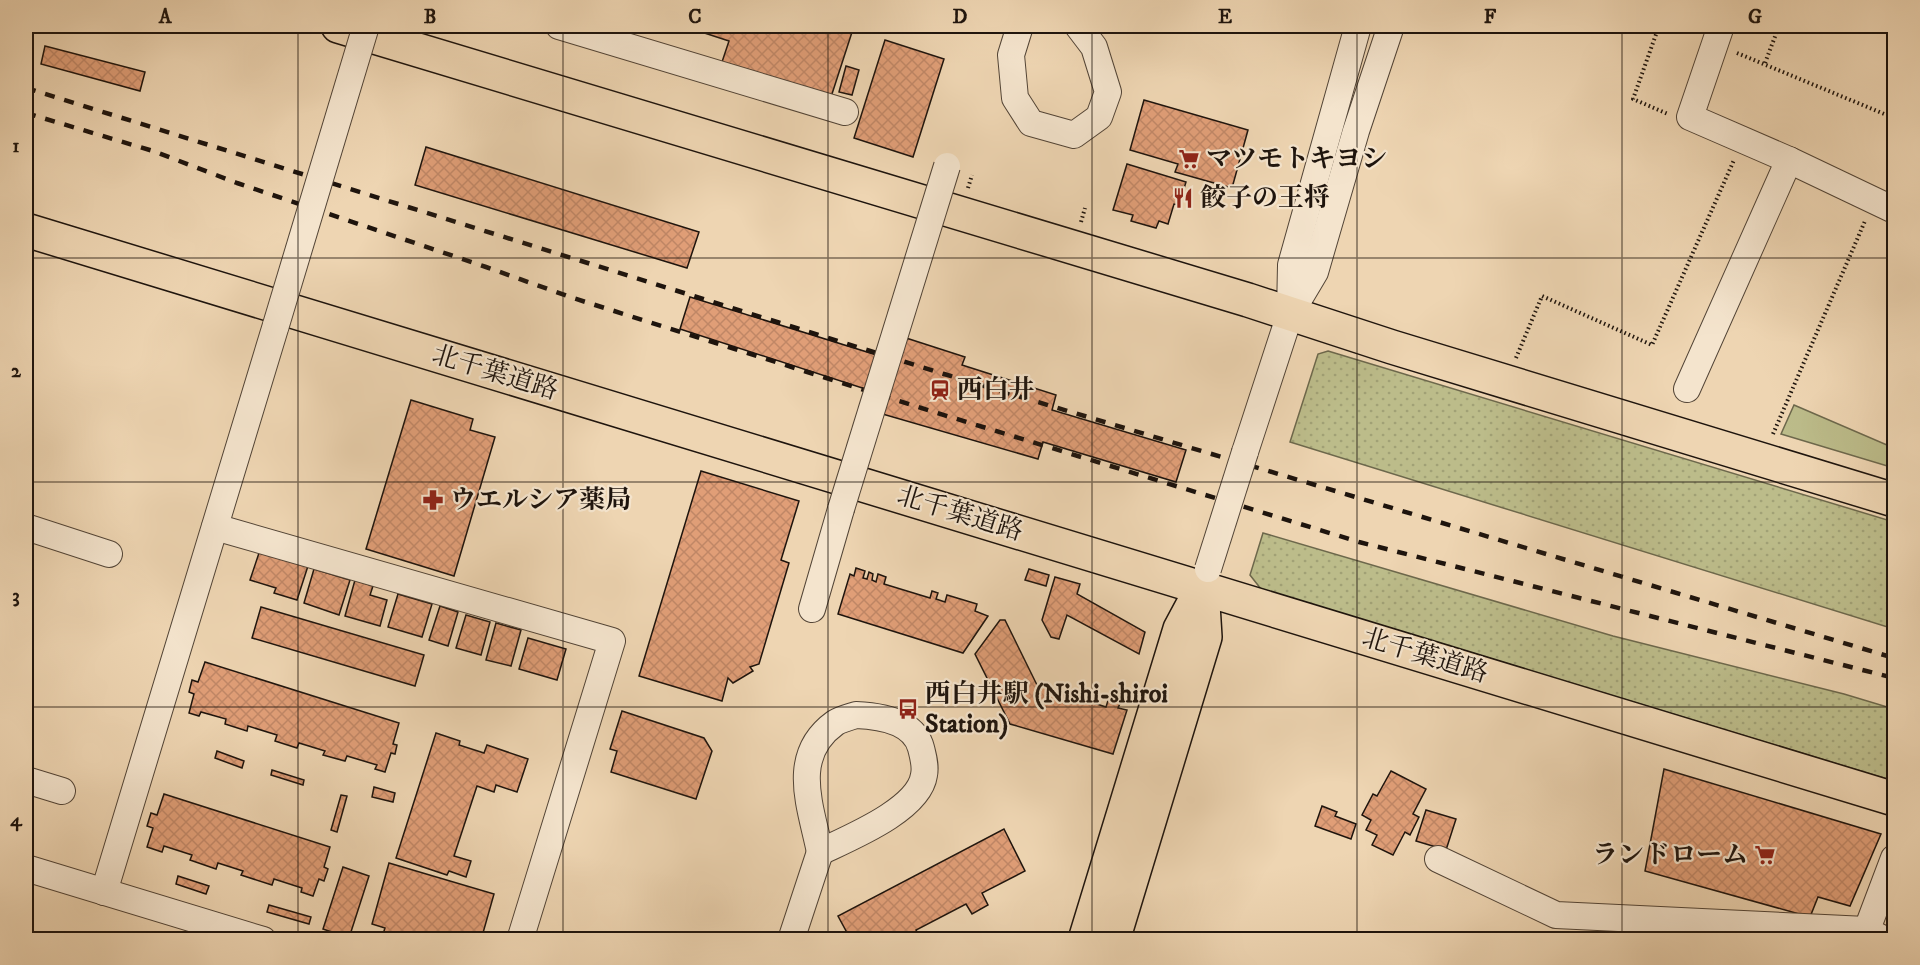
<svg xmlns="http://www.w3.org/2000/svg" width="1920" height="965" viewBox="0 0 1920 965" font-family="'IM FELL DW Pica','Noto Serif JP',serif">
  <defs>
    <pattern id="grass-dots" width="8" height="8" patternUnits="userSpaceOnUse" patternTransform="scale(1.5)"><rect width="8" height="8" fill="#bcbc8a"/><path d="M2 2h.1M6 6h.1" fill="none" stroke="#a1a176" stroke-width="1.8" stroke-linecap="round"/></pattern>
    <pattern id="building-cross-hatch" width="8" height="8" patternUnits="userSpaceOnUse" patternTransform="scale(1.5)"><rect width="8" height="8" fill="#e09e77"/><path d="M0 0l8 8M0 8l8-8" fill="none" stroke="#c08766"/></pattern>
  </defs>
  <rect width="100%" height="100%" fill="#eed5b2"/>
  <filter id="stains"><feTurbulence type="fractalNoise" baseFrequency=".00333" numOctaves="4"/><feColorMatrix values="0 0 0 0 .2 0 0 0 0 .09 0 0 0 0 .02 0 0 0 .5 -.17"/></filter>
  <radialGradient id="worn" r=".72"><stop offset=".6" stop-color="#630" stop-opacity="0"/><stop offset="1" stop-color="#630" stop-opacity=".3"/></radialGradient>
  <!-- grass -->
  <g fill="url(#grass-dots)" stroke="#6d684c" stroke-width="1.5">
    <polygon points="1328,351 1894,522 1894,629 1290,442 1318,354"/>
    <polygon points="1263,533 1613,636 1844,694 1894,709 1894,781 1261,589 1250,575"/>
  </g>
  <!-- park -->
  <polygon fill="#bcbc8a" stroke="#6d684c" stroke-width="1.5" points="1794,405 1894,448 1894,468 1781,434"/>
  <!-- building -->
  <g fill="url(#building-cross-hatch)" stroke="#1e140d" stroke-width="1.5">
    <polygon points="683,26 854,26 831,97 722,62 729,41"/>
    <polygon points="931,26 951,26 950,31"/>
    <polygon points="885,40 944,59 913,157 854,138"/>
    <polygon points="45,46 145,72 140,91 41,64"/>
    <polygon points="846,66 859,70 852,95 839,92"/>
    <polygon points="1144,100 1248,130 1232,188 1175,172 1178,164 1130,150"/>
    <polygon points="426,147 699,232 687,268 415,185"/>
    <polygon points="1127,164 1186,182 1179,205 1174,204 1168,224 1159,221 1156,228 1131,221 1133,215 1113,210"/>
    <polygon points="690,297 896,361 903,337 965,357 962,365 1056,395 1052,410 1186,450 1176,482 1043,442 1038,459 879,413 884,395 680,329"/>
    <polygon points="411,400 473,419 470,430 495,437 454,576 366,549"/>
    <polygon points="701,471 799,501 781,560 789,563 759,664 750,667 753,671 733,683 728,678 722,701 639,676"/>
    <polygon points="260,550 308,566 297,600 274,593 276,588 250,580"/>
    <polygon points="856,568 865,571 863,578 867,579 869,572 873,574 872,580 876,582 878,574 886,577 884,584 930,598 932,591 938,593 936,599 945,602 947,595 977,604 975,611 988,616 963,653 838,614 850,574 854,576"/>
    <polygon points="314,569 350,580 339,615 304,603"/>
    <polygon points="1029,569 1049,575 1046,586 1025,580"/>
    <polygon points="1055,577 1080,584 1077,594 1145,632 1139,654 1067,615 1059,639 1051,637 1042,620"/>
    <polygon points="355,580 373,586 370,595 387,600 380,626 345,616"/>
    <polygon points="398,594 432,604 422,637 388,627"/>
    <polygon points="440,606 458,612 448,646 429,640"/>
    <polygon points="261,607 424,655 415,686 252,638"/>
    <polygon points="466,615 490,622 481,655 456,648"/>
    <polygon points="1000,620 1005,620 1037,685 1106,707 1110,694 1122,699 1118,708 1127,710 1113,754 1010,724 975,654"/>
    <polygon points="496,623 521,630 511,666 486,660"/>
    <polygon points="528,638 566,649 557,680 519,669"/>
    <polygon points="205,662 399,723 393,744 397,745 395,754 391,753 385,772 375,769 377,765 347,756 345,761 323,755 325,751 299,743 297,748 275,741 277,735 248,726 247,731 225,724 226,719 201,712 199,716 189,713 194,694 189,692 192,680 198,682"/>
    <polygon points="622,711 704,738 712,751 696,799 611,772 617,751 610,749"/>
    <polygon points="436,733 460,741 459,745 484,753 487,745 528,759 517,792 496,785 494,792 477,786 454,856 471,861 466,877 449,871 447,875 396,858"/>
    <polygon points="217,751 244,761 242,768 215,758"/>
    <polygon points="1664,769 1881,834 1850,906 1818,897 1810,917 1645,871"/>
    <polygon points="272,770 304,780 303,785 271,775"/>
    <polygon points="1391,771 1426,789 1413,814 1419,817 1410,835 1405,832 1393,855 1372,845 1377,835 1366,830 1371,820 1362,815 1373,794 1377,796"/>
    <polygon points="374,787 395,793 393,802 372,797"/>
    <polygon points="164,794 330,847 324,867 328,869 324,881 319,879 313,896 301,892 302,888 274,879 272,885 241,875 243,871 218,863 216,869 190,860 192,855 164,846 162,852 147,847 153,828 147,826 151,813 157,815"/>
    <polygon points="341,795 347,796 337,832 331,830"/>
    <polygon points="1322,806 1337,812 1335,816 1356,824 1351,839 1315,826"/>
    <polygon points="1426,810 1456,819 1446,850 1416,841"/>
    <polygon points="1004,829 1025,871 982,893 988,905 972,914 966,904 916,930 921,940 851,940 838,916"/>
    <polygon points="389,863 494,894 481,940 381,940 385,928 372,924"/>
    <polygon points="343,867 369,876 349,938 323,929"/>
    <polygon points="178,876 209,886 206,894 176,884"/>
    <polygon points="269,905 311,917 309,924 267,912"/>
  </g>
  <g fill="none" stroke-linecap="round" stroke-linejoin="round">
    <!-- minor casing -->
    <g stroke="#524436" stroke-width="28">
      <g id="minor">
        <polyline points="559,26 845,112"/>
        <polyline points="1020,26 1011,55 1015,98 1031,123 1074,135 1099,117 1108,92 1094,47 1078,26"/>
        <polyline points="1721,26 1690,117 1789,160 1894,210"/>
        <polyline points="1290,313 1291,265 1358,26"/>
        <polyline points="1687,389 1789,160"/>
        <polyline points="1245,452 1290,314 1315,272 1356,131 1391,26"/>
        <polyline points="26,527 109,554"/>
        <polyline points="215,527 612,641 520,940"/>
        <polyline points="812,609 841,509"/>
        <path d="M 856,715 C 880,716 914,721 921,748 C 923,756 926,766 924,775 C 919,810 849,838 820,852 C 811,807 789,756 835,723 C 841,719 850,717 856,715 Z"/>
        <polyline points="26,780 62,791"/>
        <polyline points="1438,859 1556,915 1866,930 1885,940"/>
        <polyline points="26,868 263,940"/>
        <polyline points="104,892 276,325"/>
        <polyline points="791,940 820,852"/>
        <polyline points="1863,940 1894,858"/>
      </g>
    </g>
    <!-- major casing -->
    <g stroke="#1e140d" stroke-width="36">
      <g id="major">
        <polyline points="1085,940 1180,629 1202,588"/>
        <polyline points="1113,940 1205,637 1202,588"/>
      </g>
    </g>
    <!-- highway casing -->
    <g stroke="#1e140d" stroke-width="36">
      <g id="highway">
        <polyline points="338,26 1248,300 1392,347 1894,500"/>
        <polyline points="26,230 1894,799"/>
      </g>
    </g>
    <!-- path -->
    <g stroke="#1e140d" stroke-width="4" stroke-dasharray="1.5 3" stroke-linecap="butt">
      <polyline points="1659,26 1633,99 1668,114"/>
      <polyline points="1737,53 1894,118"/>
      <polyline points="1765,63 1779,26"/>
      <polyline points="968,188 972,175"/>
      <polyline points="1081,222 1085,208"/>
      <polyline points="1516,358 1542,296 1652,345 1734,160"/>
      <polyline points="1773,434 1865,221"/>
    </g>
    <!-- minor -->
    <use href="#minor" stroke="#f4e4cd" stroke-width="26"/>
    <!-- major -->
    <use href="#major" stroke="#eed5b2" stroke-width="33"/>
    <!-- highway -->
    <use href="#highway" stroke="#eed5b2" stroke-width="33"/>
    <!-- rail -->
    <g stroke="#1e140d" stroke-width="4.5" stroke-dasharray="10 10" stroke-linecap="butt">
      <polyline points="26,88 944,374 1894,658"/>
      <polyline points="26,113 153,151 237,183 486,267 573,298 934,412 1359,542 1894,678"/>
    </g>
    <!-- minor-bridge casing -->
    <g stroke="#524436" stroke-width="28" stroke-linecap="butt">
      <g id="minor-bridge">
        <polyline points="276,325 366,26"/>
        <polyline points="841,509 947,166"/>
        <polyline points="1208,569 1245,452"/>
      </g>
    </g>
    <!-- minor-bridge -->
    <use href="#minor-bridge" stroke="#f4e4cd" stroke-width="26"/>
  </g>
  <!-- grid -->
  <path fill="none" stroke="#1e140d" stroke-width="1.5" stroke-opacity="0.55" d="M 298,26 L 298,940M 563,26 L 563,940M 828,26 L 828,940M 1092,26 L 1092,940M 1357,26 L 1357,940M 1622,26 L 1622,940M 26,258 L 1894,258M 26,482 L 1894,482M 26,707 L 1894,707"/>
  <!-- icons -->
  <defs>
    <g id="supermarket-bare" transform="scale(1.62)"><path d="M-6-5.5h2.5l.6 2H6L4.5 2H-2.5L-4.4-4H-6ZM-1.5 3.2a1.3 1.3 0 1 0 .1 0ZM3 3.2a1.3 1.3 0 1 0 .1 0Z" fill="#8f2418" stroke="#f4e4cd" stroke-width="2.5" paint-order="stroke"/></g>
    <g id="restaurant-bare" transform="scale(1.62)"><path d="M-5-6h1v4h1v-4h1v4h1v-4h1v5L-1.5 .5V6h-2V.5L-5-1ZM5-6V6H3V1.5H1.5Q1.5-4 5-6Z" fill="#8f2418" stroke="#f4e4cd" stroke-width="2.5" paint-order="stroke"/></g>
    <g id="station-bare" transform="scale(1.62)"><path d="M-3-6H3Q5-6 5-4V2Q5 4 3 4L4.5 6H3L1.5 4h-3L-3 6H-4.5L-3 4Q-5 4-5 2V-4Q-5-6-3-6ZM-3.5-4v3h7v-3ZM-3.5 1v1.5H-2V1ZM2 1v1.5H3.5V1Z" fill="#8f2418" stroke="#f4e4cd" stroke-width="2.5" paint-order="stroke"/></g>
    <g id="pharmacy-bare" transform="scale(1.62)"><path d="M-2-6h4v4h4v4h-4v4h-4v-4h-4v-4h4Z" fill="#8f2418" stroke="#f4e4cd" stroke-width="2.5" paint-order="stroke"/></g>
    <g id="bus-bare" transform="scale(1.62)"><path d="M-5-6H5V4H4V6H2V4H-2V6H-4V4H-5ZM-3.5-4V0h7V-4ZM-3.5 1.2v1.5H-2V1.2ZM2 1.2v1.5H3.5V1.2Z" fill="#8f2418" stroke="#f4e4cd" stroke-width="2.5" paint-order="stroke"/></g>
  </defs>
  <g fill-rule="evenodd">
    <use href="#supermarket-bare" x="1189" y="159"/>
    <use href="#restaurant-bare" x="1183" y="198"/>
    <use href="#station-bare" x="940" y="390"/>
    <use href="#pharmacy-bare" x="433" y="500"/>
    <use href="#bus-bare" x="908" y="709"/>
    <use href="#supermarket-bare" x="1765" y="855"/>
  </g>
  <g text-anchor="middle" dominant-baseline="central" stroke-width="4.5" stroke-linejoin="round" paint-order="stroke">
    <!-- poi labels -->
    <g font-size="26" font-weight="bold" fill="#1e140d" stroke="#f4e4cd" text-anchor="start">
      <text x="1206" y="159">マツモトキヨシ</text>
      <text x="1200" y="198">餃子の王将</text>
      <text x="957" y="390">西白井</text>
      <text x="450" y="500">ウエルシア薬局</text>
      <text x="925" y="694">西白井駅 (Nishi-shiroi<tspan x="925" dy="30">Station)</tspan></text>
      <text x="1748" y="855" text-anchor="end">ランドローム</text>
    </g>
    <!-- street labels -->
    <g font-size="26" fill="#1e140d" stroke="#f4e4cd">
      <text transform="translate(495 373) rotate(17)">北千葉道路</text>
      <text transform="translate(960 514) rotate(17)">北千葉道路</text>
      <text transform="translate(1425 656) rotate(17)">北千葉道路</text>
    </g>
  </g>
  <!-- margin -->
  <rect width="1920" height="965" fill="none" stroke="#eed5b2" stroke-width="66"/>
  <rect x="33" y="33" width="1854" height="899" fill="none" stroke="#1e140d" stroke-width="2"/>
  <g font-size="20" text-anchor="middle" font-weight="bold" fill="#1e140d">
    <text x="165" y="23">A</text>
    <text x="430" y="23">B</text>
    <text x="695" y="23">C</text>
    <text x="960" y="23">D</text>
    <text x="1225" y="23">E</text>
    <text x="1490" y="23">F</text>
    <text x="1755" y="23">G</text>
    <text x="16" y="152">1</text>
    <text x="16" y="377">2</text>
    <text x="16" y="602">3</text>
    <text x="16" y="826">4</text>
  </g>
  <rect width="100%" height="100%" filter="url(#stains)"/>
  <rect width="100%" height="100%" fill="url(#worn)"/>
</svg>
